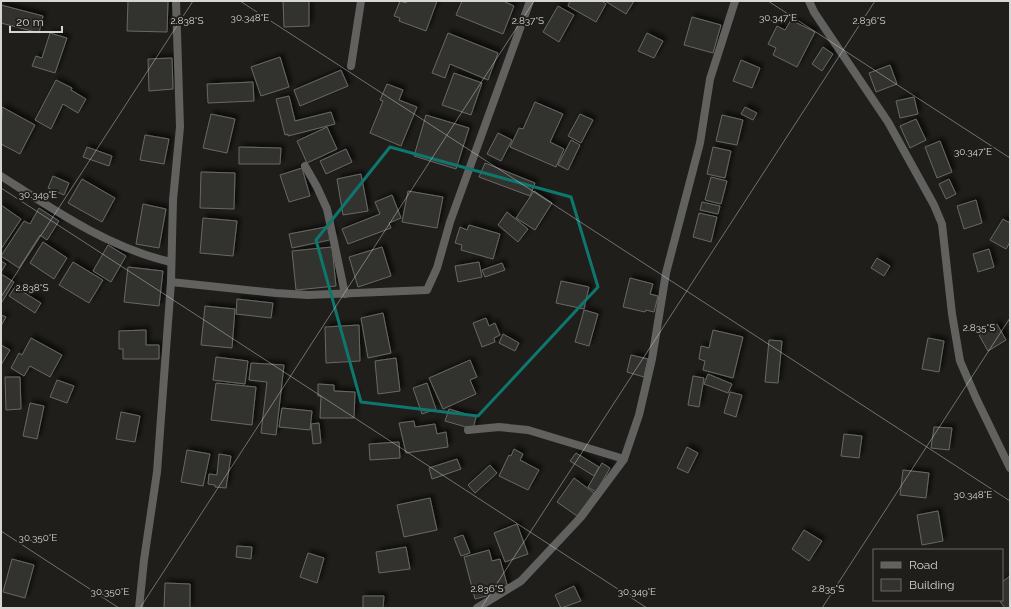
<svg xmlns="http://www.w3.org/2000/svg" width="1011" height="609" viewBox="0 0 1011 609" font-family="Raleway,sans-serif">
  <defs>
    <filter id="shadow"><feDropShadow dx="3.5" dy="-3.5" stdDeviation="2" flood-color="#0009"/></filter>
  </defs>
  <rect width="100%" height="100%" fill="#1f1e1b"/>
  <!-- building -->
  <g fill="#33322e" stroke="#696864" filter="url(#shadow)">
    <polygon points="128,1 168,1 167,32 127,31"/>
    <polygon points="283,1 309,1 309,26 284,27"/>
    <polygon points="400,1 406,3 407,1 437,1 426,31 399,21 400,18 394,16"/>
    <polygon points="462,1 503,1 514,6 503,34 456,15"/>
    <polygon points="570,1 602,1 606,4 596,22 568,6"/>
    <polygon points="605,1 634,1 626,14"/>
    <polygon points="1,5 43,16 39,33 1,23"/>
    <polygon points="558,6 574,15 559,42 543,32"/>
    <polygon points="692,17 721,25 713,53 684,45"/>
    <polygon points="791,20 815,32 797,67 773,55 776,48 768,44 777,26 785,30"/>
    <polygon points="50,33 67,38 55,73 32,66 36,56 42,58"/>
    <polygon points="448,33 498,53 488,80 450,64 445,78 432,73"/>
    <polygon points="647,33 663,41 654,58 638,51"/>
    <polygon points="823,47 833,54 822,71 812,64"/>
    <polygon points="280,57 289,87 261,96 251,67"/>
    <polygon points="172,58 173,89 149,91 148,59"/>
    <polygon points="741,60 760,68 752,88 733,81"/>
    <polygon points="890,65 897,84 876,92 869,73"/>
    <polygon points="341,70 348,86 300,106 294,90"/>
    <polygon points="454,73 482,83 471,115 442,105"/>
    <polygon points="56,80 72,88 71,90 86,99 78,113 63,104 51,129 35,120"/>
    <polygon points="253,82 254,101 208,103 207,84"/>
    <polygon points="387,84 403,90 399,100 417,107 401,146 370,133 383,101 380,100"/>
    <polygon points="289,96 295,121 331,112 335,124 288,136 288,134 285,135 276,99"/>
    <polygon points="914,97 918,114 900,118 896,101"/>
    <polygon points="535,102 563,114 550,142 564,149 556,167 510,147 519,128 523,129"/>
    <polygon points="2,107 35,125 20,154 1,144"/>
    <polygon points="745,107 757,113 753,120 741,114"/>
    <polygon points="211,114 235,119 227,153 203,148"/>
    <polygon points="580,114 593,120 581,143 568,136"/>
    <polygon points="426,115 469,128 456,169 414,156"/>
    <polygon points="722,115 743,120 737,145 716,141"/>
    <polygon points="916,119 926,140 910,148 900,126"/>
    <polygon points="327,127 337,149 307,163 297,141"/>
    <polygon points="498,133 512,140 501,161 487,154"/>
    <polygon points="145,135 169,139 164,164 140,160"/>
    <polygon points="571,140 580,145 568,170 558,165"/>
    <polygon points="940,141 952,172 937,178 925,147"/>
    <polygon points="87,147 112,156 109,166 83,157"/>
    <polygon points="239,147 281,148 280,164 239,164"/>
    <polygon points="713,147 731,151 725,178 707,174"/>
    <polygon points="346,149 352,162 326,174 320,161"/>
    <polygon points="485,163 535,183 530,196 479,177"/>
    <polygon points="302,168 310,196 289,202 280,175"/>
    <polygon points="201,172 235,173 234,209 200,208"/>
    <polygon points="361,174 368,211 343,215 337,179"/>
    <polygon points="53,176 69,183 64,195 48,188"/>
    <polygon points="711,177 727,181 721,204 705,200"/>
    <polygon points="82,179 115,198 102,222 68,203"/>
    <polygon points="949,179 956,194 946,199 939,184"/>
    <polygon points="408,191 443,197 437,228 402,222"/>
    <polygon points="534,191 552,203 535,230 516,218"/>
    <polygon points="392,195 401,218 389,223 391,228 348,244 342,229 380,214 375,202"/>
    <polygon points="976,200 982,223 964,229 957,206"/>
    <polygon points="702,202 720,206 718,214 700,210"/>
    <polygon points="143,204 166,209 159,248 136,244"/>
    <polygon points="1,205 21,219 1,249"/>
    <polygon points="39,208 59,221 47,240 40,235 19,268 1,256 24,221 30,224"/>
    <polygon points="507,212 528,229 518,242 498,225"/>
    <polygon points="699,213 717,217 711,242 693,237"/>
    <polygon points="203,218 237,221 233,256 200,253"/>
    <polygon points="1003,219 1010,223 1010,242 1006,249 990,240"/>
    <polygon points="469,225 500,234 493,259 461,250 462,245 455,243 460,227 467,230"/>
    <polygon points="331,226 334,239 292,248 289,234"/>
    <polygon points="43,242 67,258 54,279 30,263"/>
    <polygon points="108,245 126,256 111,282 93,271"/>
    <polygon points="332,247 336,286 296,290 292,251"/>
    <polygon points="382,247 391,276 358,287 349,257"/>
    <polygon points="989,249 994,267 978,272 973,254"/>
    <polygon points="877,258 890,266 884,276 871,268"/>
    <polygon points="1,261 6,264 1,272"/>
    <polygon points="73,262 103,280 89,303 59,285"/>
    <polygon points="479,262 482,277 458,282 455,266"/>
    <polygon points="502,263 505,270 485,277 482,270"/>
    <polygon points="128,267 163,271 159,306 124,302"/>
    <polygon points="1,274 14,282 2,302 1,301"/>
    <polygon points="630,278 653,284 650,294 658,296 654,312 646,310 645,312 623,307"/>
    <polygon points="561,281 589,287 584,309 556,303"/>
    <polygon points="15,287 41,303 35,313 9,296"/>
    <polygon points="237,299 273,303 271,318 236,314"/>
    <polygon points="205,306 235,309 232,348 201,345"/>
    <polygon points="584,310 598,314 589,346 575,342"/>
    <polygon points="383,313 391,353 368,358 361,318"/>
    <polygon points="1,315 6,317 1,326"/>
    <polygon points="486,318 489,326 495,323 500,335 494,338 495,342 482,347 473,323"/>
    <polygon points="997,324 1006,340 988,351 979,335"/>
    <polygon points="359,325 360,361 326,363 325,327"/>
    <polygon points="146,330 146,345 159,345 159,359 123,359 123,349 119,349 119,331"/>
    <polygon points="713,330 743,337 733,378 703,370 705,361 699,359 701,346 709,348"/>
    <polygon points="503,334 519,343 515,351 499,343"/>
    <polygon points="31,338 62,355 50,377 30,366 24,376 11,368 19,353 22,355"/>
    <polygon points="928,338 944,341 939,372 922,369"/>
    <polygon points="769,340 782,341 778,383 765,382"/>
    <polygon points="1,345 10,350 1,365"/>
    <polygon points="631,355 648,359 644,377 627,372"/>
    <polygon points="216,357 248,361 245,384 213,380"/>
    <polygon points="396,358 400,391 378,394 375,361"/>
    <polygon points="470,360 477,377 470,380 476,394 443,409 429,378"/>
    <polygon points="251,363 284,365 276,435 261,433 267,382 249,380"/>
    <polygon points="708,374 732,384 728,393 704,384"/>
    <polygon points="693,376 704,378 699,407 688,405"/>
    <polygon points="5,377 20,377 21,409 6,410"/>
    <polygon points="57,380 74,386 67,403 50,397"/>
    <polygon points="216,383 256,387 252,425 211,420"/>
    <polygon points="427,383 436,409 422,414 413,388"/>
    <polygon points="318,384 334,385 334,391 355,392 354,418 320,418 321,396 318,396"/>
    <polygon points="730,392 742,395 736,417 724,413"/>
    <polygon points="30,403 44,406 37,439 23,436"/>
    <polygon points="282,408 312,411 310,430 279,427"/>
    <polygon points="449,409 476,417 473,429 445,421"/>
    <polygon points="121,412 140,416 135,442 116,439"/>
    <polygon points="414,421 415,427 435,424 437,434 446,432 448,447 406,453 399,423"/>
    <polygon points="319,423 321,443 313,444 311,424"/>
    <polygon points="934,427 952,428 949,450 931,448"/>
    <polygon points="844,434 862,436 859,458 841,456"/>
    <polygon points="399,442 400,458 370,460 369,444"/>
    <polygon points="687,447 698,453 688,473 677,468"/>
    <polygon points="514,449 523,454 520,460 539,470 528,490 499,476 509,455 511,456"/>
    <polygon points="187,450 210,454 203,486 181,482"/>
    <polygon points="576,453 599,467 594,476 570,461"/>
    <polygon points="219,454 231,456 226,488 215,487 215,485 208,484 209,474 217,475"/>
    <polygon points="457,459 461,469 432,479 429,468"/>
    <polygon points="602,463 610,468 596,492 588,487"/>
    <polygon points="490,465 497,473 475,493 468,485"/>
    <polygon points="903,470 929,473 926,498 900,495"/>
    <polygon points="574,478 594,493 577,516 557,502"/>
    <polygon points="430,498 437,530 404,537 397,505"/>
    <polygon points="938,511 943,541 922,545 917,515"/>
    <polygon points="517,524 528,554 505,562 494,533"/>
    <polygon points="804,530 822,541 809,561 792,549"/>
    <polygon points="463,535 470,553 461,556 454,538"/>
    <polygon points="237,546 252,547 251,559 236,557"/>
    <polygon points="406,547 410,569 379,573 376,552"/>
    <polygon points="489,550 492,561 500,559 508,588 502,592 475,599 464,557"/>
    <polygon points="308,553 324,558 317,583 300,577"/>
    <polygon points="12,559 34,565 25,598 3,592"/>
    <polygon points="1010,576 1010,608 1005,608 999,600 1002,600 1002,582"/>
    <polygon points="165,583 190,584 190,608 164,608"/>
    <polygon points="574,586 581,601 561,608 555,595"/>
    <polygon points="363,596 384,596 383,608 363,608"/>
  </g>
  <g fill="none" stroke-linecap="round" stroke-linejoin="round">
    <!-- street -->
    <g stroke="#61615f" stroke-width="8">
      <polyline points="809,1 814,12 888,122 934,205 942,224 952,314 960,361 976,398 1010,468"/>
      <polyline points="351,66 361,1"/>
      <polyline points="305,166 317,187 327,209 345,294"/>
      <path d="M 1,176 C 54,210 109,248 171,262"/>
      <polyline points="171,282 276,293 308,295 427,290 437,268 450,222 530,1"/>
      <polyline points="468,430 499,427 528,430 624,459"/>
      <polyline points="139,608 144,560 157,472 171,282 173,200 180,127 176,1"/>
      <polyline points="477,608 521,581 581,517 624,459 639,415 652,359 666,273 700,143 710,79 735,1"/>
    </g>
  </g>
  <!-- marked area -->
  <path fill="none" stroke="#0f766e" stroke-width="3" stroke-linejoin="round" d="M 390,147 L 571,197 L 598,287 L 478,416 L 361,402 L 316,240 Z"/>
  <!-- ticks -->
  <path fill="none" stroke="#d7d6d4" stroke-width="1" stroke-opacity="0.45" d="M 240,1 L 1010,501M 768,1 L 1010,158M 1,188 L 647,608M 1,297 L 193,1M 1,531 L 119,608M 140,608 L 534,1M 481,608 L 875,1M 822,608 L 1010,318"/>
  <g font-size="10" text-anchor="middle" fill="#d7d6d4" stroke="#1f1e1b" stroke-width="4" stroke-linejoin="round" paint-order="stroke">
    <text x="250" y="21">30.348°E</text>
    <text x="778" y="21">30.347°E</text>
    <text x="187" y="24">2.838°S</text>
    <text x="869" y="24">2.836°S</text>
    <text x="528" y="24">2.837°S</text>
    <text x="973" y="155">30.347°E</text>
    <text x="38" y="198">30.349°E</text>
    <text x="32" y="291">2.838°S</text>
    <text x="979" y="331">2.835°S</text>
    <text x="973" y="498">30.348°E</text>
    <text x="38" y="541">30.350°E</text>
    <text x="487" y="592">2.836°S</text>
    <text x="828" y="592">2.835°S</text>
    <text x="110" y="595">30.350°E</text>
    <text x="637" y="595">30.349°E</text>
  </g>
  <!-- border -->
  <rect width="1011" height="609" fill="none" stroke="#d7d6d4" stroke-width="4"/>
  <!-- legend -->
  <rect x="873" y="549" width="130" height="52" fill="#1f1e1b" stroke="#696865"/>
  <rect x="881" y="562" width="20" height="6" fill="#61615f" stroke="#696865"/>
  <text x="909" y="569" font-size="12" fill="#d7d6d4">Road</text>
  <rect x="881" y="579" width="20" height="12" fill="#33322e" stroke="#696865"/>
  <text x="909" y="589" font-size="12" fill="#d7d6d4">Building</text>
  <!-- scale -->
  <path d="M10 26v6h52v-6" fill="none" stroke="#d7d6d4" stroke-width="2"/>
  <text x="16" y="26" font-size="12" fill="#d7d6d4" stroke="#1f1e1b" stroke-width="3" paint-order="stroke">20 m</text>
</svg>
